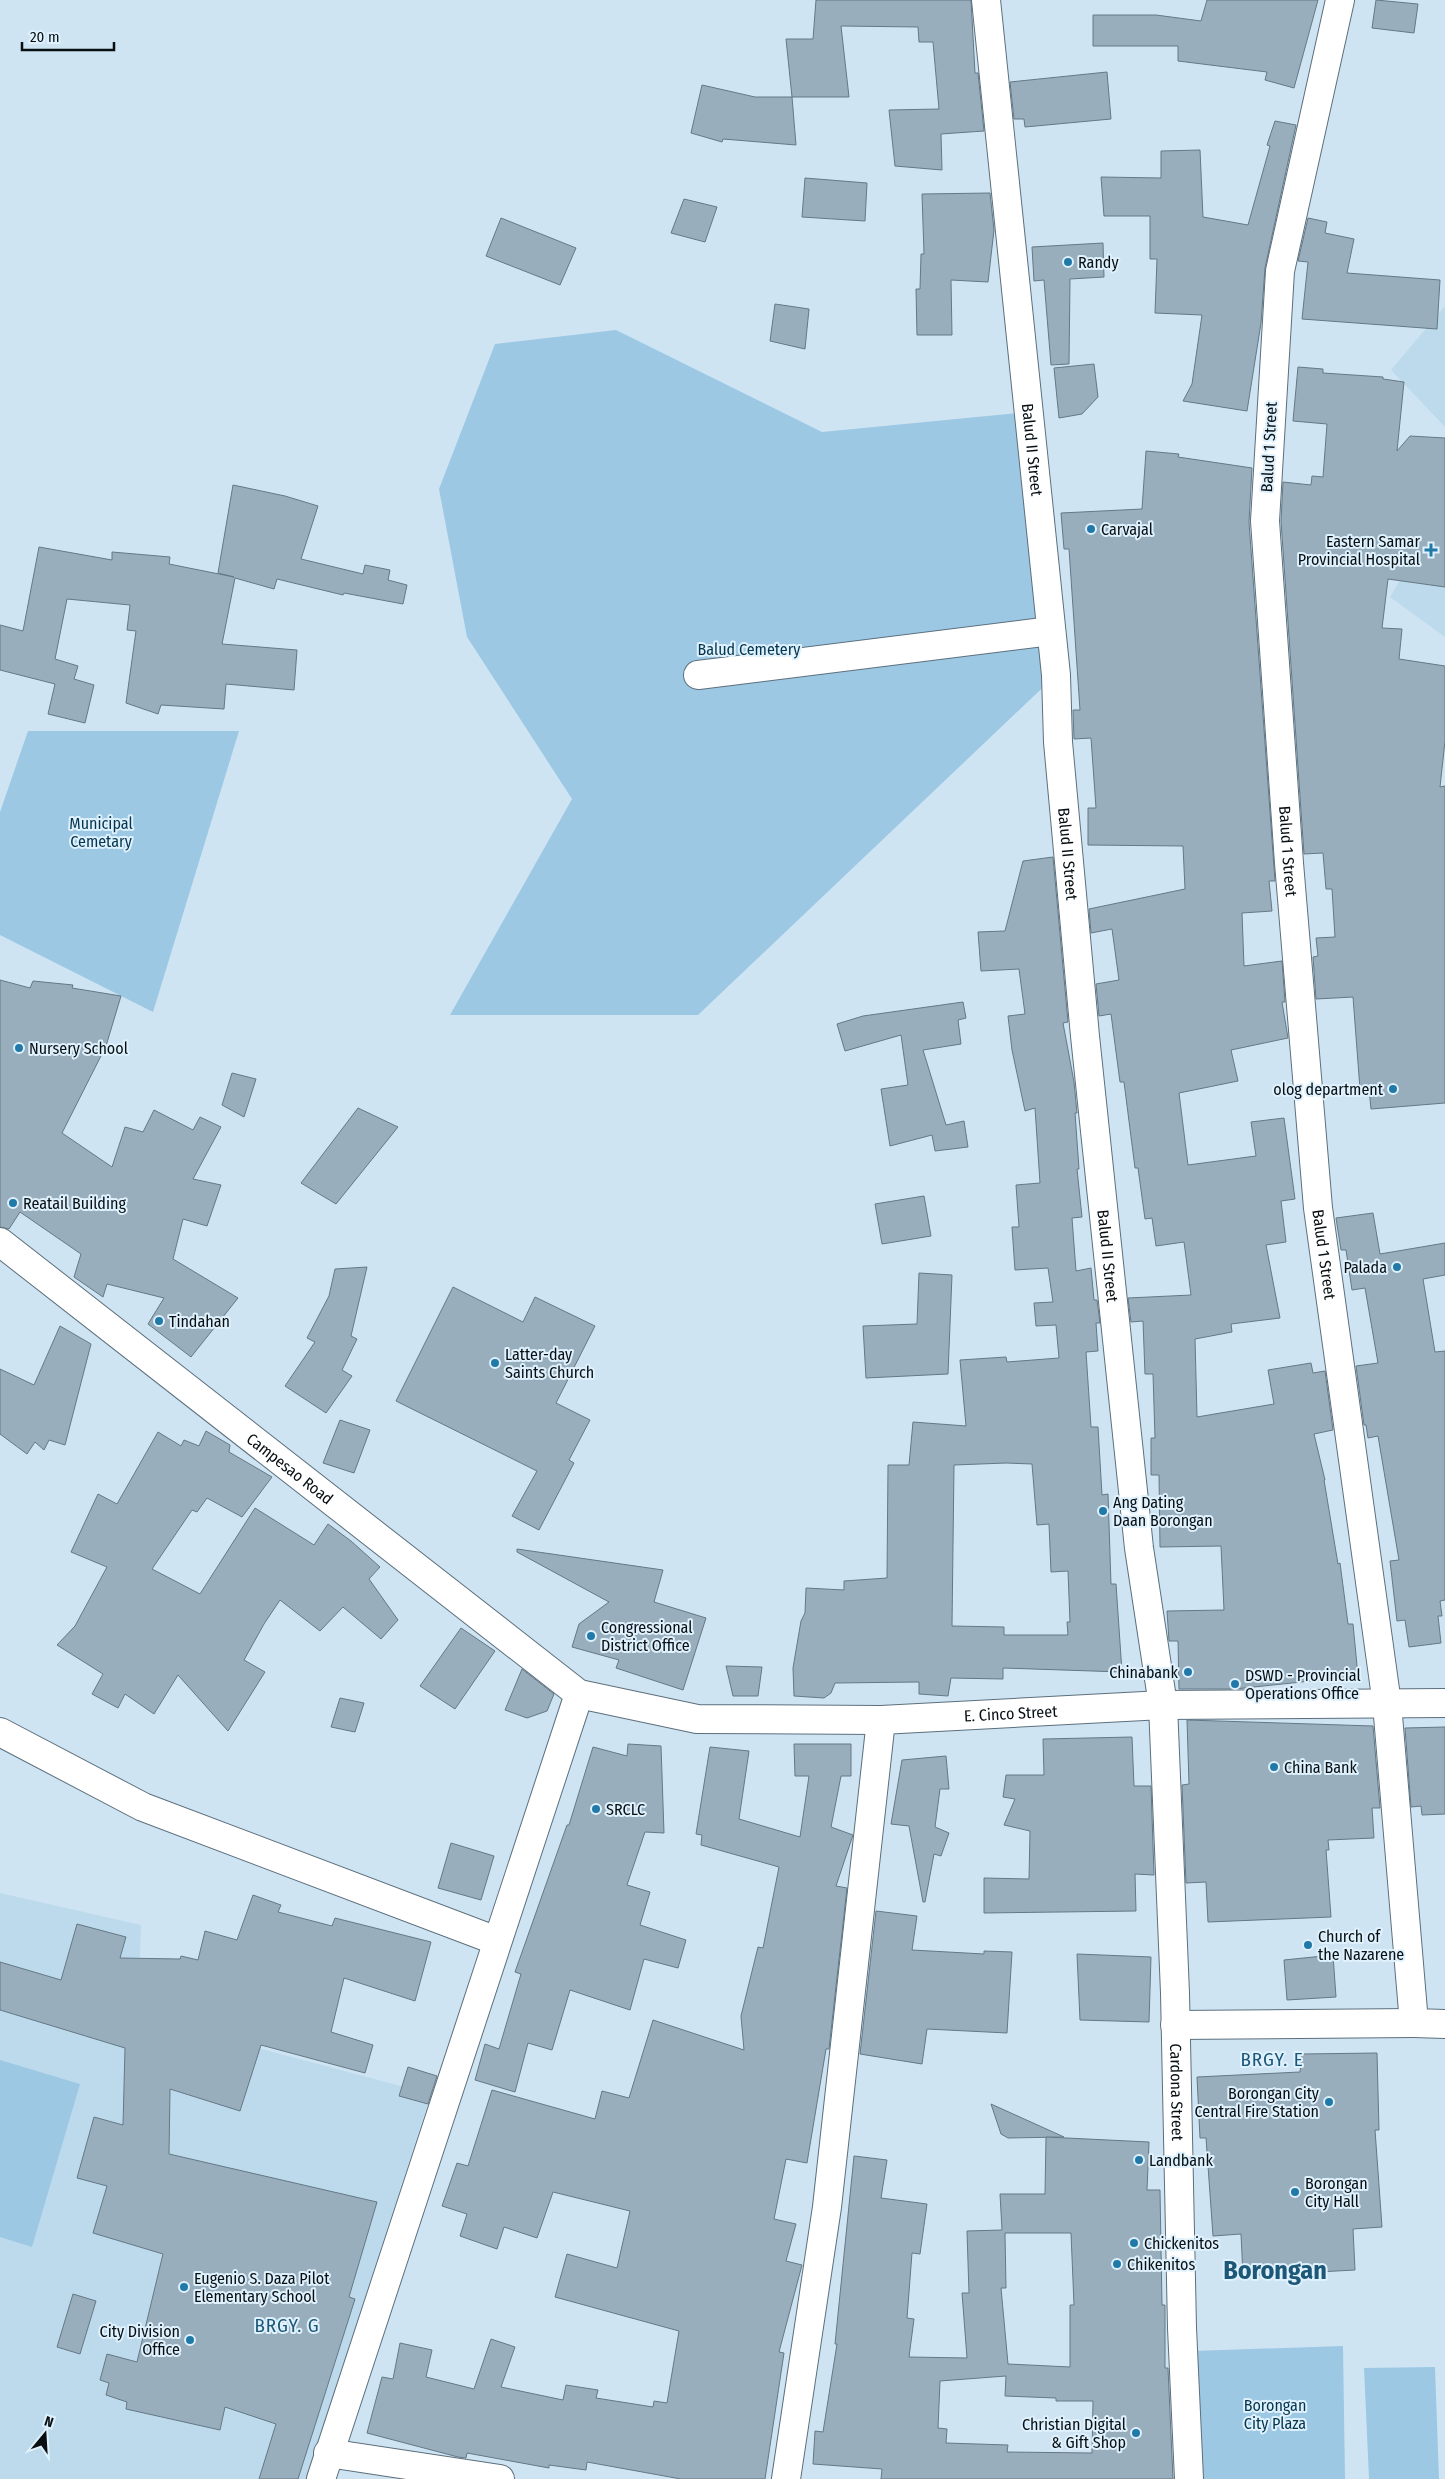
<svg xmlns="http://www.w3.org/2000/svg" width="1445" height="2479" viewBox="0 0 1445 2479" font-family="'Fira Sans Condensed',sans-serif">
  <rect width="100%" height="100%" fill="#cfe4f3"/>
  <!-- built -->
  <g fill="#bddaed">
    <polygon points="1445,306 1445,427 1391,370"/>
    <polygon points="1445,504 1445,637 1390,597"/>
    <polygon points="0,1893 141,1925 138,2014 194,2031 431,2094 306,2479 0,2479"/>
  </g>
  <!-- green -->
  <g fill="#9cc8e4">
    <polygon points="616,330 822,432 1029,412 1056,675 698,1015 450,1015 572,799 467,637 439,489 495,344"/>
    <polygon points="28,731 239,731 153,1012 0,935 0,812"/>
    <polygon points="0,2060 80,2084 32,2247 0,2237"/>
    <polygon points="1343,2346 1345,2479 1198,2479 1193,2351"/>
    <polygon points="1435,2367 1439,2479 1369,2479 1364,2368"/>
  </g>
  <!-- building -->
  <g fill="#99aebc" stroke="#647885" fill-rule="evenodd">
    <polygon points="816,0 971,0 975,73 978,73 984,131 941,134 942,170 895,166 889,110 939,109 933,42 919,42 918,27 841,26 849,97 792,97 786,39 813,39"/>
    <polygon points="1207,0 1318,0 1294,88 1265,80 1267,72 1178,61 1178,46 1093,46 1093,15 1156,15 1201,21"/>
    <polygon points="1376,0 1418,4 1414,33 1372,28"/>
    <polygon points="1107,72 1111,119 1025,127 1024,119 1014,119 1010,82"/>
    <polygon points="702,85 755,97 792,97 796,145 723,139 722,142 691,133"/>
    <polygon points="1275,121 1296,125 1265,268 1261,323 1247,411 1183,401 1192,384 1202,315 1155,313 1157,259 1150,259 1150,216 1104,216 1101,177 1161,178 1161,151 1200,150 1203,217 1248,225 1270,146 1267,145"/>
    <polygon points="805,178 867,183 865,221 802,217"/>
    <polygon points="990,193 994,230 988,282 951,280 952,335 917,335 916,289 920,289 921,254 924,254 922,194"/>
    <polygon points="684,199 717,207 705,242 671,233"/>
    <polygon points="501,218 576,248 560,285 486,256"/>
    <polygon points="1308,218 1327,222 1325,233 1354,239 1347,273 1440,280 1437,329 1302,319 1308,262 1298,261"/>
    <polygon points="1103,243 1104,277 1070,279 1069,364 1051,365 1044,280 1034,281 1032,247"/>
    <polygon points="775,304 809,309 805,349 770,341"/>
    <polygon points="1094,364 1098,397 1082,414 1059,418 1054,368"/>
    <polygon points="1298,367 1323,369 1323,373 1383,377 1383,379 1404,382 1397,451 1410,436 1445,438 1445,587 1388,579 1382,628 1402,629 1399,659 1445,666 1445,741 1440,787 1445,786 1445,1103 1371,1109 1369,1089 1360,1089 1353,997 1316,999 1313,957 1318,956 1316,938 1335,937 1332,889 1326,889 1323,853 1304,854 1281,521 1283,482 1311,485 1312,476 1323,477 1327,424 1293,421"/>
    <polygon points="1146,451 1179,454 1178,457 1252,468 1249,522 1275,881 1269,881 1272,911 1242,913 1244,966 1282,961 1285,1002 1282,1002 1288,1038 1231,1050 1238,1081 1179,1093 1188,1165 1256,1156 1251,1122 1284,1118 1295,1199 1281,1201 1286,1242 1266,1245 1280,1318 1231,1324 1232,1332 1195,1339 1197,1417 1274,1404 1268,1370 1311,1363 1313,1373 1325,1371 1333,1430 1314,1434 1325,1480 1324,1480 1338,1564 1340,1563 1348,1624 1353,1624 1358,1676 1235,1689 1179,1689 1178,1641 1169,1641 1167,1611 1224,1610 1221,1546 1160,1547 1159,1475 1151,1475 1151,1438 1155,1438 1153,1374 1145,1374 1143,1321 1131,1322 1128,1298 1191,1295 1184,1242 1156,1246 1152,1218 1145,1219 1138,1168 1135,1168 1124,1082 1120,1082 1111,1014 1099,1016 1096,984 1119,980 1112,929 1091,933 1089,909 1185,889 1183,846 1088,845 1088,808 1096,808 1091,738 1074,739 1073,710 1080,710 1069,549 1064,549 1061,513 1142,509"/>
    <polygon points="233,485 285,496 318,506 301,559 363,574 365,565 390,570 388,580 407,585 403,604 344,593 343,595 277,579 274,589 235,578 222,644 297,650 294,690 226,684 224,709 161,705 158,714 126,703 136,631 127,630 130,605 67,599 55,659 78,666 74,679 94,685 85,723 48,714 55,684 0,670 0,625 23,631 39,547 112,560 112,552 170,557 169,564 234,577 218,573"/>
    <path d="M 1053,857 L 1068,1022 L 1063,1023 L 1074,1082 L 1077,1113 L 1075,1113 L 1079,1169 L 1077,1169 L 1082,1217 L 1072,1218 L 1076,1271 L 1091,1268 L 1094,1300 L 1097,1300 L 1100,1323 L 1096,1323 L 1098,1351 L 1086,1352 L 1091,1427 L 1098,1427 L 1102,1495 L 1108,1494 L 1111,1584 L 1116,1584 L 1122,1672 L 1003,1668 L 1003,1679 L 951,1678 L 948,1696 L 919,1694 L 919,1682 L 835,1683 L 831,1693 L 824,1698 L 794,1696 L 793,1668 L 801,1621 L 805,1613 L 806,1588 L 844,1590 L 844,1581 L 887,1578 L 888,1465 L 909,1465 L 913,1422 L 966,1426 L 960,1360 L 1006,1357 L 1007,1362 L 1059,1358 L 1056,1325 L 1036,1326 L 1034,1303 L 1053,1302 L 1048,1268 L 1015,1270 L 1012,1227 L 1019,1227 L 1016,1185 L 1040,1183 L 1035,1108 L 1025,1111 L 1012,1050 L 1008,1016 L 1025,1014 L 1019,969 L 981,971 L 978,932 L 1005,931 L 1023,861 ZM 1006,1463 L 1032,1464 L 1037,1525 L 1049,1524 L 1051,1572 L 1068,1571 L 1070,1622 L 1067,1622 L 1068,1635 L 1004,1635 L 1004,1627 L 952,1626 L 954,1465 Z"/>
    <polygon points="0,980 30,988 33,981 73,985 72,988 121,996 106,1046 62,1133 112,1167 125,1127 143,1132 154,1110 193,1130 200,1117 221,1127 193,1179 221,1185 207,1226 183,1219 173,1259 238,1298 191,1357 148,1324 164,1298 107,1284 103,1297 74,1277 81,1254 20,1212 9,1229 0,1227"/>
    <polygon points="963,1002 966,1018 958,1020 961,1044 923,1050 946,1125 964,1121 968,1147 935,1151 932,1135 890,1146 881,1089 908,1085 901,1035 845,1051 837,1024 863,1016"/>
    <polygon points="232,1073 256,1079 244,1117 222,1105"/>
    <polygon points="358,1108 398,1127 336,1204 301,1183"/>
    <polygon points="924,1196 931,1236 882,1244 875,1204"/>
    <polygon points="1373,1213 1380,1254 1445,1243 1445,1275 1423,1279 1435,1352 1445,1351 1445,1600 1440,1601 1442,1616 1438,1616 1441,1643 1409,1647 1405,1620 1397,1621 1390,1561 1399,1560 1378,1436 1368,1438 1366,1425 1364,1425 1356,1366 1378,1363 1365,1288 1352,1290 1346,1250 1341,1250 1336,1218"/>
    <polygon points="367,1267 351,1336 357,1339 342,1370 352,1376 326,1413 285,1386 315,1342 307,1338 329,1296 335,1269"/>
    <polygon points="919,1273 952,1275 948,1374 866,1378 863,1326 917,1324"/>
    <polygon points="453,1287 523,1322 535,1297 595,1326 556,1403 590,1420 569,1460 574,1463 539,1530 512,1516 537,1471 396,1401"/>
    <polygon points="60,1326 91,1344 65,1445 49,1440 44,1450 35,1442 27,1454 0,1434 0,1369 34,1385"/>
    <polygon points="340,1420 370,1430 354,1473 323,1463"/>
    <polygon points="206,1431 230,1445 229,1452 272,1477 242,1517 207,1498 197,1512 192,1510 152,1569 200,1594 255,1508 314,1545 328,1524 351,1541 380,1567 369,1579 398,1620 381,1639 343,1607 320,1631 280,1600 264,1624 244,1660 265,1672 228,1731 178,1675 154,1714 125,1694 118,1708 92,1694 103,1674 57,1645 75,1626 107,1567 71,1552 98,1494 117,1504 158,1432 181,1446 184,1440 199,1446"/>
    <polygon points="517,1549 663,1570 654,1602 706,1618 683,1690 616,1668 619,1660 572,1647 579,1624 609,1602 517,1552"/>
    <polygon points="461,1628 495,1651 455,1709 420,1686"/>
    <polygon points="726,1666 762,1667 758,1696 733,1696"/>
    <polygon points="522,1669 554,1694 547,1711 527,1718 505,1710"/>
    <polygon points="340,1698 364,1703 355,1732 331,1727"/>
    <polygon points="1187,1720 1373,1726 1380,1808 1372,1808 1374,1838 1328,1840 1329,1850 1326,1850 1331,1917 1208,1922 1206,1882 1186,1883 1182,1785 1189,1784"/>
    <polygon points="1445,1727 1445,1814 1422,1815 1421,1806 1411,1807 1405,1728"/>
    <polygon points="1132,1737 1134,1786 1151,1786 1154,1875 1135,1874 1136,1911 984,1913 984,1878 1029,1879 1030,1831 1004,1825 1015,1799 1003,1797 1006,1775 1044,1775 1043,1739"/>
    <polygon points="628,1744 661,1746 664,1833 645,1832 627,1885 650,1892 640,1925 686,1940 678,1968 644,1959 630,2010 570,1990 552,2050 528,2043 515,2092 475,2080 485,2044 499,2049 521,1974 515,1972 567,1825 569,1825 593,1747 627,1756"/>
    <polygon points="794,1744 851,1744 851,1776 841,1776 831,1827 853,1835 836,1886 847,1888 829,2049 826,2049 807,2163 786,2159 774,2219 796,2224 786,2261 802,2265 779,2352 784,2353 765,2479 681,2479 587,2462 586,2470 549,2465 549,2468 467,2453 466,2458 458,2457 367,2433 382,2377 393,2379 400,2343 432,2350 426,2377 474,2389 491,2339 515,2347 501,2387 563,2400 566,2385 598,2390 596,2398 653,2407 654,2401 667,2403 679,2331 555,2297 567,2254 617,2268 630,2211 553,2192 537,2238 504,2227 497,2249 460,2236 467,2214 442,2206 457,2163 468,2166 492,2090 595,2119 602,2091 629,2098 653,2020 744,2050 741,2016 758,1947 763,1948 779,1867 701,1845 702,1835 696,1834 710,1747 749,1751 739,1819 800,1837 809,1776 795,1776"/>
    <polygon points="946,1756 949,1789 940,1789 935,1827 949,1833 941,1856 934,1854 925,1902 923,1902 909,1826 891,1824 902,1760"/>
    <polygon points="451,1843 494,1856 481,1900 438,1888"/>
    <polygon points="253,1895 281,1905 278,1912 332,1926 335,1918 431,1942 415,2001 344,1978 331,2032 373,2045 365,2073 261,2045 240,2111 170,2089 169,2154 377,2202 349,2297 355,2299 298,2479 259,2479 276,2424 225,2407 220,2430 126,2409 127,2402 106,2395 109,2383 100,2380 107,2354 137,2362 163,2254 93,2233 107,2186 77,2178 94,2117 123,2125 125,2048 0,2010 0,1962 61,1980 77,1924 126,1937 120,1958 180,1959 181,1956 198,1960 205,1931 237,1940"/>
    <polygon points="876,1911 917,1916 912,1950 984,1954 984,1951 1012,1952 1007,2033 927,2029 922,2064 860,2054"/>
    <polygon points="1077,1954 1151,1957 1149,2022 1080,2020"/>
    <polygon points="1333,1955 1336,1997 1287,2000 1284,1960"/>
    <polygon points="1377,2053 1379,2130 1375,2130 1382,2227 1353,2229 1355,2270 1243,2276 1241,2234 1213,2236 1206,2138 1200,2138 1197,2077 1300,2072 1302,2054"/>
    <polygon points="408,2067 437,2076 428,2104 399,2096"/>
    <polygon points="991,2104 1064,2137 1008,2138 1001,2134"/>
    <path d="M 1046,2137 L 1149,2142 L 1147,2190 L 1160,2190 L 1162,2305 L 1165,2305 L 1165,2368 L 1168,2368 L 1173,2479 L 881,2479 L 882,2469 L 813,2464 L 815,2431 L 823,2432 L 837,2344 L 835,2344 L 854,2156 L 887,2160 L 881,2198 L 927,2204 L 920,2254 L 912,2253 L 907,2318 L 914,2319 L 909,2357 L 967,2358 L 962,2293 L 969,2293 L 967,2231 L 1002,2230 L 1000,2194 L 1045,2194 ZM 1005,2233 L 1071,2233 L 1074,2305 L 1070,2305 L 1070,2367 L 1008,2364 L 1001,2288 L 1006,2288 ZM 1006,2376 L 1005,2396 L 1056,2398 L 1056,2401 L 1093,2401 L 1092,2453 L 1007,2452 L 1008,2445 L 946,2443 L 947,2429 L 938,2428 L 940,2381 Z"/>
    <polygon points="73,2294 96,2301 80,2354 57,2347"/>
  </g>
  <g fill="none" stroke-linecap="round" stroke-linejoin="round">
    <!-- street casing -->
    <g stroke="#5c6f7c" stroke-width="30">
      <g id="street">
        <path id="s1" d="M 986,0 L 1056,675 L 1058,742 L 1085,1036 L 1139,1548 L 1163,1705 L 1175,1993 L 1182,2328 L 1189,2479"/>
        <path id="s2" d="M 1340,0 L 1280,271 L 1265,521 L 1289,863 L 1318,1208 L 1387,1704 L 1414,2023 L 1445,2024"/>
        <polyline points="698,675 1051,631"/>
        <polyline points="0,1732 143,1807 497,1941"/>
        <polyline points="1175,2025 1414,2023"/>
        <polyline points="328,2453 500,2479"/>
        <polyline points="321,2479 579,1694"/>
        <polyline points="786,2479 827,2207 881,1720"/>
      </g>
    </g>
    <!-- secondary casing -->
    <g stroke="#5c6f7c" stroke-width="30">
      <g id="secondary">
        <path id="s3" d="M 0,1242 L 579,1694 L 697,1719 L 881,1720 L 1163,1705 L 1445,1703"/>
      </g>
    </g>
    <!-- street -->
    <use href="#street" stroke="#fff" stroke-width="28"/>
    <!-- secondary -->
    <use href="#secondary" stroke="#fff" stroke-width="28"/>
  </g>
  <!-- markers -->
  <g fill="#2179a8" stroke="#dff1fd" stroke-width="2">
    <circle cx="1068" cy="262" r="5"/>
    <circle cx="1091" cy="529" r="5"/>
    <path d="M1428.5 542.5h5v5h5v5h-5v5h-5v-5h-5v-5h5z"/>
    <circle cx="19" cy="1048" r="5"/>
    <circle cx="1393" cy="1089" r="5"/>
    <circle cx="13" cy="1203" r="5"/>
    <circle cx="1397" cy="1267" r="5"/>
    <circle cx="159" cy="1321" r="5"/>
    <circle cx="495" cy="1363" r="5"/>
    <circle cx="1103" cy="1511" r="5"/>
    <circle cx="591" cy="1636" r="5"/>
    <circle cx="1188" cy="1672" r="5"/>
    <circle cx="1235" cy="1684" r="5"/>
    <circle cx="1274" cy="1767" r="5"/>
    <circle cx="596" cy="1809" r="5"/>
    <circle cx="1308" cy="1945" r="5"/>
    <circle cx="1329" cy="2102" r="5"/>
    <circle cx="1139" cy="2160" r="5"/>
    <circle cx="1295" cy="2192" r="5"/>
    <circle cx="1134" cy="2243" r="5"/>
    <circle cx="1117" cy="2264" r="5"/>
    <circle cx="184" cy="2287" r="5"/>
    <circle cx="190" cy="2340" r="5"/>
    <circle cx="1136" cy="2433" r="5"/>
  </g>
  <g text-anchor="middle" dominant-baseline="central" stroke-width="4" stroke-linejoin="round" paint-order="stroke">
    <!-- poi labels -->
    <g font-size="16" fill="#070f13" stroke="#dff1fd" text-anchor="start">
      <text x="1078" y="262">Randy</text>
      <text x="1101" y="529">Carvajal</text>
      <text x="1420" y="541" text-anchor="end">Eastern Samar<tspan x="1420" dy="18">Provincial Hospital</tspan></text>
      <text x="29" y="1048">Nursery School</text>
      <text x="1383" y="1089" text-anchor="end">olog department</text>
      <text x="23" y="1203">Reatail Building</text>
      <text x="1387" y="1267" text-anchor="end">Palada</text>
      <text x="169" y="1321">Tindahan</text>
      <text x="505" y="1354">Latter-day<tspan x="505" dy="18">Saints Church</tspan></text>
      <text x="1113" y="1502">Ang Dating<tspan x="1113" dy="18">Daan Borongan</tspan></text>
      <text x="601" y="1627">Congressional<tspan x="601" dy="18">District Office</tspan></text>
      <text x="1178" y="1672" text-anchor="end">Chinabank</text>
      <text x="1245" y="1675">DSWD - Provincial<tspan x="1245" dy="18">Operations Office</tspan></text>
      <text x="1284" y="1767">China Bank</text>
      <text x="606" y="1809">SRCLC</text>
      <text x="1318" y="1936">Church of<tspan x="1318" dy="18">the Nazarene</tspan></text>
      <text x="1319" y="2093" text-anchor="end">Borongan City<tspan x="1319" dy="18">Central Fire Station</tspan></text>
      <text x="1149" y="2160">Landbank</text>
      <text x="1305" y="2183">Borongan<tspan x="1305" dy="18">City Hall</tspan></text>
      <text x="1144" y="2243">Chickenitos</text>
      <text x="1127" y="2264">Chikenitos</text>
      <text x="194" y="2278">Eugenio S. Daza Pilot<tspan x="194" dy="18">Elementary School</tspan></text>
      <text x="180" y="2331" text-anchor="end">City Division<tspan x="180" dy="18">Office</tspan></text>
      <text x="1126" y="2424" text-anchor="end">Christian Digital<tspan x="1126" dy="18">&amp; Gift Shop</tspan></text>
    </g>
    <!-- street labels -->
    <g font-size="16" fill="#070f13" stroke="#dff1fd">
      <text transform="translate(1269 447) rotate(-87)">Balud 1 Street</text>
      <text stroke="none"><textPath href="#s1" startOffset="452">Balud II Street</textPath></text>
      <text stroke="none"><textPath href="#s2" startOffset="859">Balud 1 Street</textPath></text>
      <text stroke="none"><textPath href="#s1" startOffset="858">Balud II Street</textPath></text>
      <text stroke="none"><textPath href="#s2" startOffset="1264">Balud 1 Street</textPath></text>
      <text stroke="none"><textPath href="#s1" startOffset="1262">Balud II Street</textPath></text>
      <text stroke="none"><textPath href="#s3" startOffset="368">Campesao Road</textPath></text>
      <text stroke="none"><textPath href="#s3" startOffset="1169">E. Cinco Street</textPath></text>
      <text stroke="none"><textPath href="#s1" startOffset="2102">Cardona Street</textPath></text>
    </g>
    <!-- park labels -->
    <g font-size="16" fill="#04354e" stroke="#dff1fd">
      <text x="749" y="649">Balud Cemetery</text>
      <text x="101" y="823">Municipal<tspan x="101" dy="18">Cemetary</tspan></text>
      <text x="1275" y="2405">Borongan<tspan x="1275" dy="18">City Plaza</tspan></text>
    </g>
    <!-- quarter labels -->
    <g font-size="19" letter-spacing="1" fill="#1d5778" stroke="#dff1fd">
      <text x="1272" y="2059">BRGY. E</text>
      <text x="287" y="2325">BRGY. G</text>
    </g>
    <!-- town labels -->
    <g font-size="26" font-weight="bold" fill="#1d5778" stroke="#dff1fd">
      <text x="1275" y="2270">Borongan</text>
    </g>
  </g>
  <!-- north arrow -->
  <g transform="translate(45 2434) rotate(18)" stroke="#dff1fd" stroke-width="4" paint-order="stroke">
  <path d="M0-4L9 19L0 12L-9 19Z" fill="#070f13"/>
  <text y="-8" font-size="14" font-weight="bold" text-anchor="middle" fill="#070f13">N</text>
  </g>
  <!-- scale -->
  <path d="M22 42v8h92v-8" fill="none" stroke="#070f13" stroke-width="2.5"/>
  <text x="30" y="42" font-size="15" fill="#070f13" stroke="#dff1fd" stroke-width="4" paint-order="stroke">20 m</text>
</svg>
